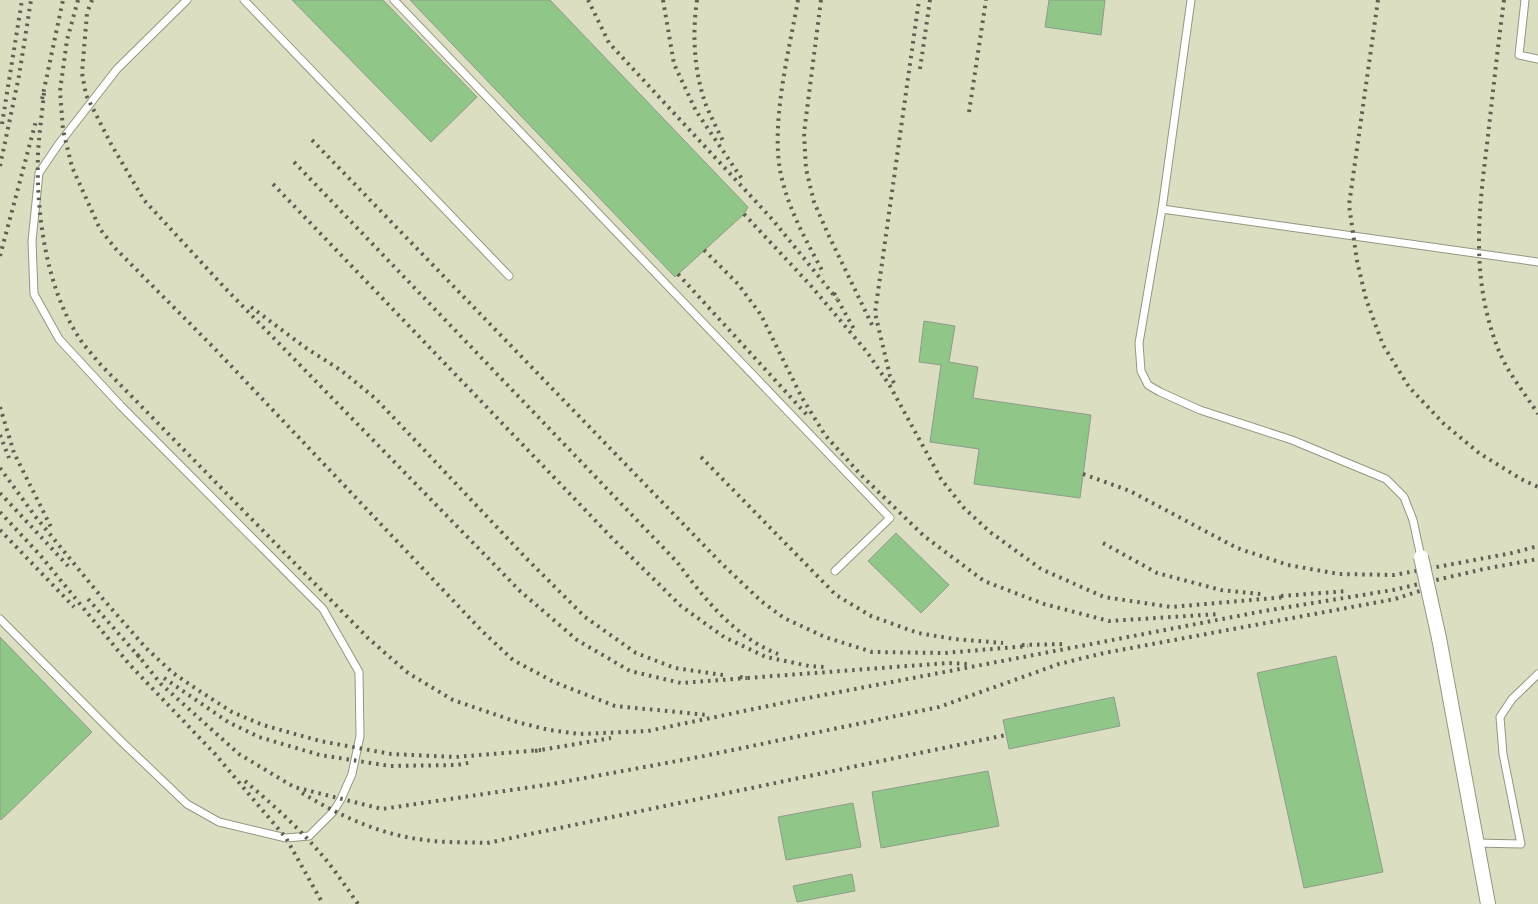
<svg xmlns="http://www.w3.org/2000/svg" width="1538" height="904" viewBox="0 0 1538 904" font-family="'Crimson Pro',serif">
  <rect width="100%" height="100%" fill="#e8e9d4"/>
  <!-- built -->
  <rect fill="#dcdec1" x="0" y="0" width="1538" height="904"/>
  <!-- building -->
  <g fill="#90c687" stroke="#8e9c8c">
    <polygon points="292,0 383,0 477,97 431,142"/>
    <polygon points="410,0 550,0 748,207 744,214 675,277"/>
    <polygon points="1049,0 1105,0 1101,35 1045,27"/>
    <polygon points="924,321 955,326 949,362 978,367 973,398 1091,415 1080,498 974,484 979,449 930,442 941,365 919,362"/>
    <polygon points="896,533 949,585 921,613 868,561"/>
    <polygon points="0,637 92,732 1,820 0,818"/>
    <polygon points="1336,656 1383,872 1304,888 1257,673"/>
    <polygon points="1114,697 1120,726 1009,749 1003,720"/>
    <polygon points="988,771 999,826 881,848 872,792"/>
    <polygon points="853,803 861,847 786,860 778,817"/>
    <polygon points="852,874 855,891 797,902 793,886"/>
  </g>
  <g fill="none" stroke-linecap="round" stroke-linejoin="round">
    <!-- lane casing -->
    <g stroke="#959682" stroke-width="9">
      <g id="lane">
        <polyline points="244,0 509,276"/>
        <polyline points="394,0 890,518 835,571"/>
        <polyline points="1191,0 1162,209 1139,343 1141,371 1148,385 1160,392 1200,410 1292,440 1386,479 1404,497 1413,520 1421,557"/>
        <polyline points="1525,0 1519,55 1538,59"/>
        <polyline points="1162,209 1538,262"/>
        <polyline points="0,619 121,741 187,804 219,822 286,838 309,836 333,812 341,799 352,774 360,736 359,672 323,609 121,406 59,339 34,294 32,241 39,173 58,145 117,69 187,0"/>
        <polyline points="1476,843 1521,844 1503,754 1500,717 1512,699 1538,674"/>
      </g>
    </g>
    <!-- street casing -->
    <g stroke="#959682" stroke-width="16">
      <polyline id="street" points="1439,638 1488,904"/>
    </g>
    <!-- lane -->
    <use href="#lane" stroke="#fff" stroke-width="7"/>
    <!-- street -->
    <use href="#street" stroke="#fff" stroke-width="14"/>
    <!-- rail -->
    <g stroke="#5f6053" stroke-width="4" stroke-dasharray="2.5 5" stroke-linecap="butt">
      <polyline points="78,0 67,40 60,91 63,130 72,167 100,229 115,248 216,350 481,630 513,660 554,682 615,706 708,715"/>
      <polyline points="92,0 87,13 82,73 86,95 111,144 144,200 225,288 520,591 577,640 630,671 681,683 747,678"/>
      <polyline points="588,0 609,43 772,219 837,299"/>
      <polyline points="663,0 674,64 696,111 742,179"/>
      <path d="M 697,0 C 692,35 694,72 706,105 C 711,117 717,129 723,141"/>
      <path d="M 798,0 C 789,51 770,125 781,175 C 789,211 807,242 824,274"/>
      <polyline points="821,0 804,133 806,169 814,202 828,234 874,329"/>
      <polyline points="1378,0 1349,205 1357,261 1366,299 1383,345 1409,387 1443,423 1479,453 1521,479 1538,487"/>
      <path d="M 1504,0 C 1498,45 1493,91 1488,136 C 1479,209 1470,275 1497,346 C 1506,371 1524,392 1538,414"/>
      <polyline points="920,69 930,0"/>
      <path d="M 44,93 C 42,114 39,134 38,154 C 36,212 46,287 78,336 C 84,346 92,354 99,363 L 368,638 L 408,673 L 453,700 L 517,722 L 549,730 L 580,734 L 648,731 L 792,701 L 1102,642 L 1264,611 L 1393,590 L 1484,569 L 1538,559"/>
      <polyline points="42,99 63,0"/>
      <polyline points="969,112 986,0"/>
      <polyline points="2,124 22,0"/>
      <polyline points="312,140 721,563 761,601 784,618 825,637 872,652 944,653 1028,646"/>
      <path d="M 294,162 L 677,562 C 704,598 734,637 778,654"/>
      <polyline points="0,166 19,76 31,0"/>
      <polyline points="273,184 613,539 681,606 724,637 766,657 809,666 825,667"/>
      <polyline points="744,214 812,287 867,352 890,386 941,479 964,508 990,532 1041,569 1104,597 1171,607 1286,597"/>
      <polyline points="704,250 738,284 761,315 801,396 825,435 861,475 924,536 984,581 1044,604 1109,621 1219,614"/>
      <polyline points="0,256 36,121"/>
      <polyline points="678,274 807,415"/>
      <polyline points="834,293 855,331"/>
      <polyline points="251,307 306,348 342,371 376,399 526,558 585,617 636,653 675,668 723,675"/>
      <polyline points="894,383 890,376 875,313 919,0"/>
      <polyline points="0,407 14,453 51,527"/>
      <polyline points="0,435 9,458"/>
      <polyline points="701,457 836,595 871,616 918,633 954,639 1003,643"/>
      <polyline points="0,468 35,516 103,599 146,648 173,673 201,692 232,712 263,725 320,741 391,754 455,757 541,750"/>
      <polyline points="1083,474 1130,491 1237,548 1288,565 1339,574 1394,575 1512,553 1538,546"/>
      <polyline points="0,493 68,566"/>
      <polyline points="0,512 40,555 129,664 215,754 286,838 323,904"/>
      <polyline points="0,530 74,607"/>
      <polyline points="1103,543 1157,573 1221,590 1261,594"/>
      <polyline points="1281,596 1348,591"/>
      <polyline points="88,599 141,659"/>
      <polyline points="1022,645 1065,644"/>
      <polyline points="137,654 161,684 239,754 294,787 382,809 552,784 699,757 939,707 1059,664 1104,653 1395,599 1429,588"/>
      <polyline points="740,677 747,678 948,663 967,664"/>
      <polyline points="164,678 228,722 259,737 320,755 390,766 457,765 473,762"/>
      <polyline points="535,751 611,738"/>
      <path d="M 245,781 C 272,804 298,827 321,854 C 335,870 346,887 358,904"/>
      <path d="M 302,793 C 340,816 381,835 425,840 C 445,843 467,842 487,843 L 1006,735"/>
    </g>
    <!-- street-bridge casing -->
    <g stroke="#959682" stroke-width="16" stroke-linecap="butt">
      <polyline id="street-bridge" points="1421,557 1439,638"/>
    </g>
    <!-- street-bridge -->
    <use href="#street-bridge" stroke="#fff" stroke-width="14"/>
  </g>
</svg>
